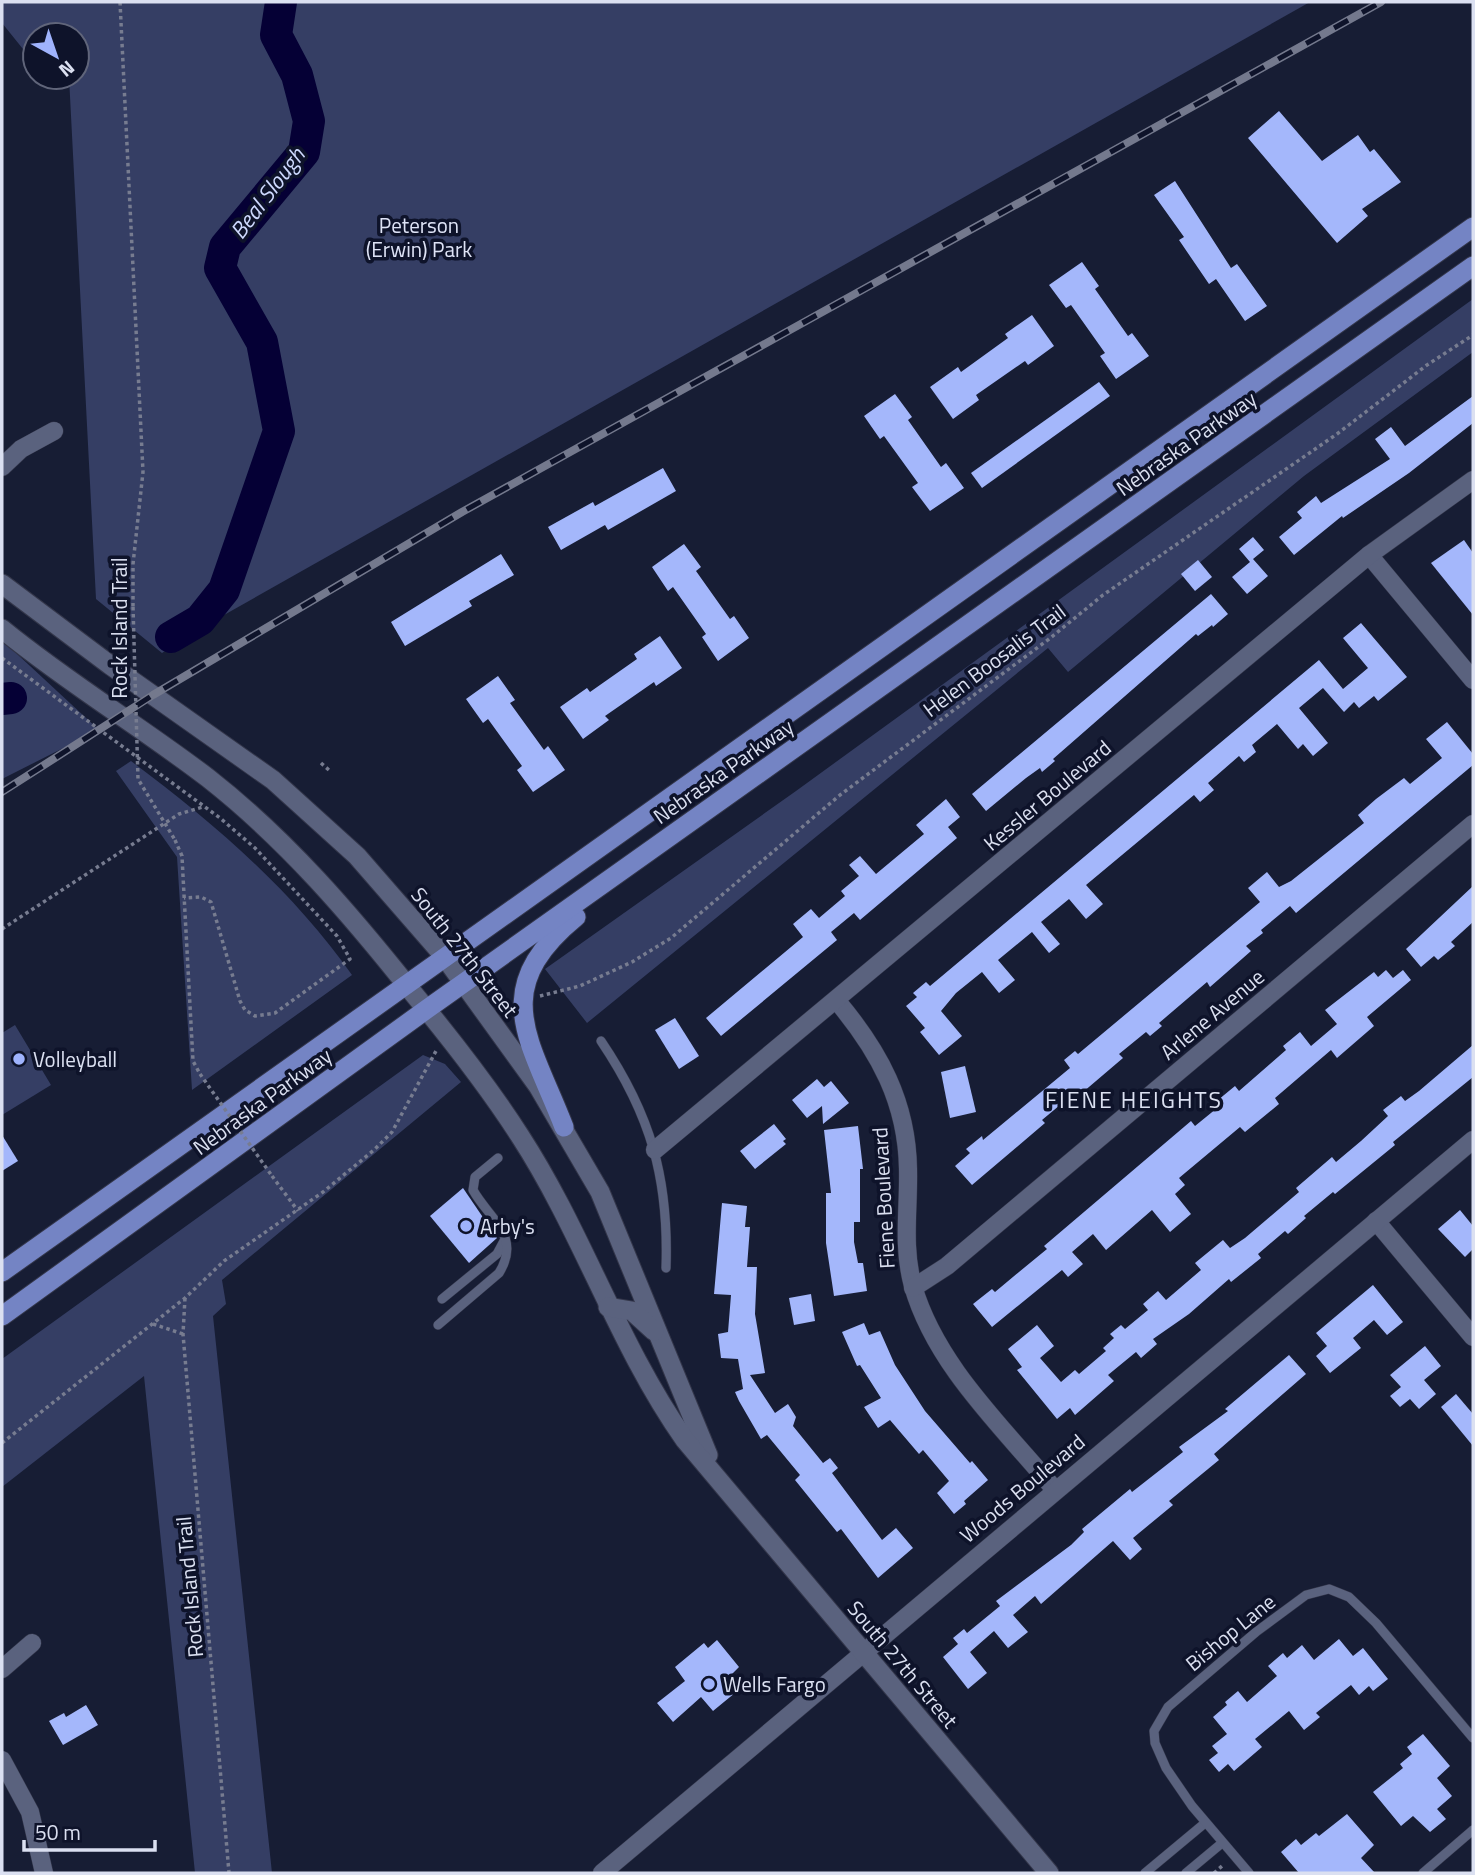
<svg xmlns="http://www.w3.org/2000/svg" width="1475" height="1875" viewBox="0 0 1475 1875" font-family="'Titillium Web',sans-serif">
  <rect width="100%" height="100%" fill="#171d34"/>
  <!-- green -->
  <g fill="#353e64">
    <polygon points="2,2 1310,2 192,633 162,653 96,599 69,77 77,77 77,35 35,35 35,56 31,59 2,23"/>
    <polygon points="1473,299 1473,352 1304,476 1068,672 1048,648 587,1023 545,969 796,791"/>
    <polygon points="2,640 99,730 2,779"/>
    <path d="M 131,761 C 214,823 292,890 352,975 L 192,1090 L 177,857 L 116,771 Z"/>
    <polygon points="15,1025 51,1085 2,1115 2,1033"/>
    <polygon points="423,1055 445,1064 461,1082 222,1280 226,1304 213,1316 272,1873 195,1873 144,1376 2,1487 2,1359"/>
  </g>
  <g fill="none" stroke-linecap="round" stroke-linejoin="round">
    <!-- river -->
    <g stroke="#050035" stroke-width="32">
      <polyline points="171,637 200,620 224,590 279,431 262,342 220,268 225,247 304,152 309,121 297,75 276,35 281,2"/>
      <polyline points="2,699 11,698"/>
    </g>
  </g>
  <!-- building -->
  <g fill="#a4b7fb">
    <polygon points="1279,111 1322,161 1358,135 1370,152 1374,149 1401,182 1362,209 1368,216 1337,243 1248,138"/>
    <polygon points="1175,181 1231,268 1237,264 1267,306 1245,321 1216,279 1209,284 1179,240 1184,237 1154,195"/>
    <polygon points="1082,262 1099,286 1095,289 1128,336 1132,333 1149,356 1116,379 1100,356 1105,353 1071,305 1066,308 1049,285"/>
    <polygon points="1032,315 1054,346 1028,365 1025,361 976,395 979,400 953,419 930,387 958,367 961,372 1008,338 1005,334"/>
    <polygon points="1099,382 1110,396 982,488 971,473"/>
    <polygon points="895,394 912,417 908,420 941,467 946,463 964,488 930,511 912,487 918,483 884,436 880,439 864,416"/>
    <polygon points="1473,396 1473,423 1409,473 1343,518 1342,516 1294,555 1279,537 1302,518 1297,512 1316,496 1321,503 1390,459 1375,439 1391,427 1405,446"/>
    <polygon points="663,468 676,491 608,530 605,525 561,550 548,527 593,502 595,506"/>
    <polygon points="1253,537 1264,550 1253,559 1268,576 1247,594 1232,577 1250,562 1239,549"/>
    <polygon points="1464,540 1473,553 1473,615 1431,563"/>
    <polygon points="684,544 701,567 696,571 730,619 734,616 749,638 718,661 702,637 706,634 673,587 668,591 652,567"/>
    <polygon points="501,554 514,575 469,601 472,606 405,646 391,622"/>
    <polygon points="1198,560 1212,577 1195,591 1181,574"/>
    <polygon points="1211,594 1228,614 1213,627 1212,625 1198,636 1196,634 1053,759 1055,761 1042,772 1040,768 1026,778 986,811 972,794"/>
    <polygon points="1361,623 1407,677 1378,701 1374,696 1359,708 1354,702 1344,712 1323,688 1299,708 1328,743 1313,756 1303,744 1298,749 1277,724 1252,745 1256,752 1244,762 1239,756 1208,783 1214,790 1200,802 1194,795 1086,885 1103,904 1086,919 1069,899 1041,922 1060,944 1049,953 1032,932 998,960 1015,980 999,993 982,972 956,993 941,1011 962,1036 939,1055 920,1032 925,1028 906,1006 917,997 913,993 926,982 930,986 942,976 1319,660 1343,689 1368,668 1343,638"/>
    <polygon points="660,636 682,668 656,686 654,682 605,716 609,720 583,739 560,707 587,688 590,692 637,659 634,654"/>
    <polygon points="498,676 515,700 510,703 544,750 548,746 565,770 533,792 517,770 522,766 488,719 483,723 466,699"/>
    <polygon points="1447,722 1473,754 1473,765 1296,913 1290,906 1261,930 1263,933 1246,946 1251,951 1226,973 1210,987 1207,982 1159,1023 1162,1026 1150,1036 1146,1032 1119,1054 1123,1058 1069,1104 1066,1100 1042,1120 1045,1123 972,1185 955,1166 970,1153 966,1149 982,1136 983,1140 1070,1068 1064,1060 1075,1051 1078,1054 1260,902 1248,888 1267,872 1279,887 1291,881 1364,823 1358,815 1376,799 1404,778 1410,784 1442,758 1426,739"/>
    <polygon points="946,799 960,817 948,827 957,838 860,920 854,913 831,932 837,940 721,1036 706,1018 803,937 793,924 811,909 819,918 845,896 841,891 859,876 849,865 860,856 876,874 924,834 916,825"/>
    <polygon points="1473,886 1473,922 1451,942 1455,946 1438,960 1434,956 1421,967 1406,949"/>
    <polygon points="1386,970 1393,978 1403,970 1411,980 1367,1017 1374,1026 1337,1058 1331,1050 1275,1098 1279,1104 1245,1132 1240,1127 1179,1178 1185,1185 1175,1194 1191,1214 1170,1232 1152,1210 1106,1250 1093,1234 1072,1252 1083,1264 1068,1277 1062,1270 992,1327 973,1304 992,1289 995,1292 1019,1272 1047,1249 1044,1246 1191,1121 1195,1126 1222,1104 1218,1100 1235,1086 1239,1091 1286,1050 1283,1046 1300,1032 1311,1046 1337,1024 1325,1010 1374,972 1378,977"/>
    <polygon points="675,1018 699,1056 679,1069 655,1030"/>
    <polygon points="1473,1045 1473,1077 1393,1142 1395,1145 1335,1194 1333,1192 1304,1216 1306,1218 1288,1234 1285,1231 1258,1254 1261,1258 1231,1282 1229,1279 1189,1314 1153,1339 1157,1344 1141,1358 1136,1352 1108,1375 1114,1381 1075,1415 1070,1408 1057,1419 1017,1370 1022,1367 1008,1349 1037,1325 1054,1346 1040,1358 1061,1382 1075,1370 1079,1374 1106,1351 1103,1348 1114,1338 1110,1334 1121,1325 1125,1329 1148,1310 1143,1304 1158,1291 1166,1300 1201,1270 1195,1263 1223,1240 1230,1248 1245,1238 1299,1192 1296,1188 1332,1157 1336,1162 1361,1141 1388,1116 1383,1110 1401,1096 1405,1101 1419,1091"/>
    <polygon points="965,1066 976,1112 950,1118 941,1072"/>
    <polygon points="817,1079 824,1087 831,1081 849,1103 823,1124 822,1106 807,1118 792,1100"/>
    <polygon points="774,1124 786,1139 783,1141 786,1144 755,1169 740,1151"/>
    <polygon points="858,1126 863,1169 860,1169 860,1222 854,1222 854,1242 858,1263 863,1263 867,1291 834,1296 826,1243 826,1193 831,1193 824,1130"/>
    <polygon points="2,1135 18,1161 2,1171"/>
    <polygon points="463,1188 497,1238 469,1263 430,1216"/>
    <polygon points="722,1203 747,1206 745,1227 750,1227 747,1267 757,1267 755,1314 765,1373 750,1375 775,1413 788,1404 796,1417 793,1426 823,1463 830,1458 838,1468 832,1473 882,1540 896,1528 913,1548 878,1578 841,1529 837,1532 795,1480 800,1475 767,1435 761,1439 739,1401 735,1392 743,1389 738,1359 721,1358 718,1334 728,1332 731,1295 714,1294"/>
    <polygon points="1460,1210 1473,1226 1473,1249 1465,1257 1438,1229"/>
    <polygon points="1373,1285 1403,1322 1387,1335 1374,1320 1353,1338 1361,1348 1330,1373 1316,1356 1327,1346 1316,1333"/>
    <polygon points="811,1294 815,1321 794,1325 789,1298"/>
    <polygon points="864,1323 869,1335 880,1331 895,1365 925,1411 970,1463 972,1461 988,1480 964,1501 966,1504 954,1514 937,1493 949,1481 923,1450 919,1454 890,1420 878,1428 864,1407 881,1398 860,1365 857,1366 842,1332"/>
    <polygon points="1425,1346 1441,1366 1424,1380 1436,1394 1419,1409 1410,1399 1400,1407 1390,1396 1401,1387 1390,1375"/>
    <polygon points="1289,1355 1306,1374 1214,1454 1219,1460 1169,1501 1173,1505 1133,1538 1142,1549 1130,1560 1113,1541 1041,1604 1035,1596 1013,1615 1028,1632 1008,1648 994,1631 970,1652 987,1673 968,1689 943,1657 958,1644 953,1638 964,1629 967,1633 1000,1606 996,1601 1071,1545 1084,1532 1082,1529 1130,1489 1132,1492 1183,1452 1179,1447 1228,1411 1225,1409"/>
    <polygon points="1456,1394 1473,1414 1473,1446 1441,1407"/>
    <polygon points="1339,1639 1353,1656 1363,1648 1388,1679 1373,1691 1369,1686 1359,1695 1351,1685 1316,1713 1320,1717 1304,1730 1289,1711 1255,1739 1262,1747 1234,1771 1228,1764 1219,1772 1209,1760 1218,1753 1212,1746 1227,1734 1213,1717 1227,1705 1225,1702 1238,1691 1247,1702 1277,1676 1268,1666 1283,1653 1287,1658 1302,1645 1314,1660"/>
    <polygon points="717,1640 739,1667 730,1676 741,1688 713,1711 701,1697 673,1722 657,1703 685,1681 675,1667 704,1643 708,1648"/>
    <polygon points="86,1705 98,1725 63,1745 49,1721 64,1713 66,1717"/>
    <polygon points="1423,1734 1450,1766 1437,1778 1452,1796 1437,1809 1446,1819 1430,1832 1413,1816 1401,1826 1373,1792 1403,1768 1400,1764 1412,1754 1407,1747"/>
    <polygon points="1347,1814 1374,1845 1361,1858 1375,1873 1299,1873 1281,1852 1296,1839 1301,1845 1316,1833 1319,1836"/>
  </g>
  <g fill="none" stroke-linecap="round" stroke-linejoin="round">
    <!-- service casing -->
    <g stroke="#33364a" stroke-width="10">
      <g id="service">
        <path d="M 601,1041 C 651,1115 669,1179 666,1268"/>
        <polyline points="442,1299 497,1254 504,1241"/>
        <path d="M 438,1325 L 499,1273 C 522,1236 489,1219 473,1190 L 475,1177 L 498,1158"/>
        <polyline points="1145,1873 1205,1823"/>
        <polyline points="1186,1873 1222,1843"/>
        <polyline points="1249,1873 1192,1806 1166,1768 1155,1743 1154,1731 1168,1707 1256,1632 1306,1595 1329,1589 1349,1597 1376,1623 1473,1738"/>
        <polyline points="1423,1873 1473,1830"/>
      </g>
    </g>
    <!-- minor casing -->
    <g stroke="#33364a" stroke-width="19">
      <g id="minor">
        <polyline points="2,467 21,449 54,431"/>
        <polyline points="1369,555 1473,680"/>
        <path d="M 837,1001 C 879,1051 907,1102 908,1169 C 909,1209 902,1246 913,1286 C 936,1366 1004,1428 1055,1490"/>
        <polyline points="655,1150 1369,555 1473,480"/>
        <polyline points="1376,1221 1473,1337"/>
        <polyline points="913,1288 947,1266 1473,824"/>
        <polyline points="2,1669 32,1643"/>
        <polyline points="2,1760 30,1812 44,1873"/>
        <polyline points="602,1873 1473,1140"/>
      </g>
    </g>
    <!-- secondary casing -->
    <g stroke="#33364a" stroke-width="21">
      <g id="secondary">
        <polyline points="2,584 110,665 273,780 357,856 444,956 538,1086 600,1192 708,1455"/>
        <path d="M 2,629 C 68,683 140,726 208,778 C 287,840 351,915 413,993 C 451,1039 488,1086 520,1136 C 583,1233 618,1345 685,1440 L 1049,1873"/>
        <polyline points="608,1307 632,1311 654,1331"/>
      </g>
    </g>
    <!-- primary casing -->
    <g stroke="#33364a" stroke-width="21">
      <g id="primary">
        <path d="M 564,1127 C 530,1039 487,990 576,917"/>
        <polyline points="2,1272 1473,227"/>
        <polyline points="2,1316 427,1009 1473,266"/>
      </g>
    </g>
    <!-- path -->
    <g stroke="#777c90" stroke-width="3.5" stroke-dasharray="3.5 3.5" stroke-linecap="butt">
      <polyline points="120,2 143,472 133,564 133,607"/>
      <polyline points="2,658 220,818 255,848 337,936 350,959 275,1013 255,1016 245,1010 240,1001 211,902 201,897 184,898"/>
      <polyline points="321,763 330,771"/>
      <polyline points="175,840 182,856 183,876 193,1061 200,1074"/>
      <polyline points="2,929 179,814 203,807"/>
      <polyline points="540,996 580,986 632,962 671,938 840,795 1049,639 1103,595 1337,434 1427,365 1473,335"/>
      <polyline points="272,1176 298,1211"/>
      <polyline points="185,1298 183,1334 229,1873"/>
      <polyline points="153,1324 183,1334"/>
      <polyline points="2,1443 185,1298 224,1261 323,1192 374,1150 392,1132 436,1051"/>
      <polyline points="1214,1873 1222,1866"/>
    </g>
    <!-- service -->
    <use href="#service" stroke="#5a627e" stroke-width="9"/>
    <!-- minor -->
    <use href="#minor" stroke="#5a627e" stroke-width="18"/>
    <!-- secondary -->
    <use href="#secondary" stroke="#5a627e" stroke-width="19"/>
    <!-- primary -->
    <use href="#primary" stroke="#7484c4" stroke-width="19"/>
    <!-- rail casing -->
    <g stroke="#74798d" stroke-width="8">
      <polyline id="rail" points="2,792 153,695 462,512 1381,2"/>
    </g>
    <!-- rail -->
    <use href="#rail" stroke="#0e132a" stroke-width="5" stroke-dasharray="16" stroke-linecap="butt"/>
    <!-- path-bridge -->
    <g stroke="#777c90" stroke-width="3.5" stroke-dasharray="3.5 3.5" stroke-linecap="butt">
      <polyline points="133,607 138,779 175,840"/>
      <polyline points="200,1074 272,1176"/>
    </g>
  </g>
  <!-- markers -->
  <g fill="#9fb3fd" stroke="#0e132a" stroke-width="2.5">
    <circle cx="19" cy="1059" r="7"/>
    <circle cx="466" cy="1226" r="7"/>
    <circle cx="709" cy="1684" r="7"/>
  </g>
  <g text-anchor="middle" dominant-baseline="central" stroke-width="7" stroke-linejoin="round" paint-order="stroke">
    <!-- park labels -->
    <g font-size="21" fill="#dee3f6" stroke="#0e132a">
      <text x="419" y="225">Peterson<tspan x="419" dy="24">(Erwin) Park</tspan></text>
    </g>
    <!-- street labels -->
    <g font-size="21" fill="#dbe0f1" stroke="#0e132a">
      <text transform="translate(1186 443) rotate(-35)">Nebraska Parkway</text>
      <text transform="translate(119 628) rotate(-90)">Rock Island Trail</text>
      <text transform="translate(994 660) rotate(-37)">Helen Boosalis Trail</text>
      <text transform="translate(723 771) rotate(-35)">Nebraska Parkway</text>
      <text transform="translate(1047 795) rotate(-40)">Kessler Boulevard</text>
      <text transform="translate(465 952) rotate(52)">South 27th Street</text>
      <text transform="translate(1212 1014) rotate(-40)">Arlene Avenue</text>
      <text transform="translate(262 1101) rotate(-36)">Nebraska Parkway</text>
      <text transform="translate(883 1198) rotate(-93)">Fiene Boulevard</text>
      <text transform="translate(1022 1488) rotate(-40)">Woods Boulevard</text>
      <text transform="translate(189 1587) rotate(-95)">Rock Island Trail</text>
      <text transform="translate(1230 1632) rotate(-39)">Bishop Lane</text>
      <text transform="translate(903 1664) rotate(50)">South 27th Street</text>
    </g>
    <!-- poi labels -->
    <g font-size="21" fill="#dbe0f1" stroke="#0e132a" text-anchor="start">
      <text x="33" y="1059">Volleyball</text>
      <text x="480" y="1226">Arby's</text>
      <text x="723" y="1684">Wells Fargo</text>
    </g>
    <!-- water labels -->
    <g font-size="23" font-style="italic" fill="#ced9fe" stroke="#0e132a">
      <text transform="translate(267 193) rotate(-53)">Beal Slough</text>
    </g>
    <!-- neighbourhood labels -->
    <g font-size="23" letter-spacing="2" fill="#dbe0f1" stroke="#0e132a">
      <text x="1134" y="1099">FIENE HEIGHTS</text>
    </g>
  </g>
  <!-- border -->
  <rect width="1475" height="1875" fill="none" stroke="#dbe0f1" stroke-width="7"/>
  <!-- north arrow -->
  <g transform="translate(56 56) rotate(140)"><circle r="33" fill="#0e132a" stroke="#60657a" stroke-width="2"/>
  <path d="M0-5L12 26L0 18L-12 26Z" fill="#9fb3fd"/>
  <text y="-10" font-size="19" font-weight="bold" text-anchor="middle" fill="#dbe0f1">N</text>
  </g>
  <!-- scale -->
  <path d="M24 1840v10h131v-10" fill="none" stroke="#dbe0f1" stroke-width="3.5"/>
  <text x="35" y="1840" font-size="21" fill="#dbe0f1" stroke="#0e132a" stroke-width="5" paint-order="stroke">50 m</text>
</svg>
